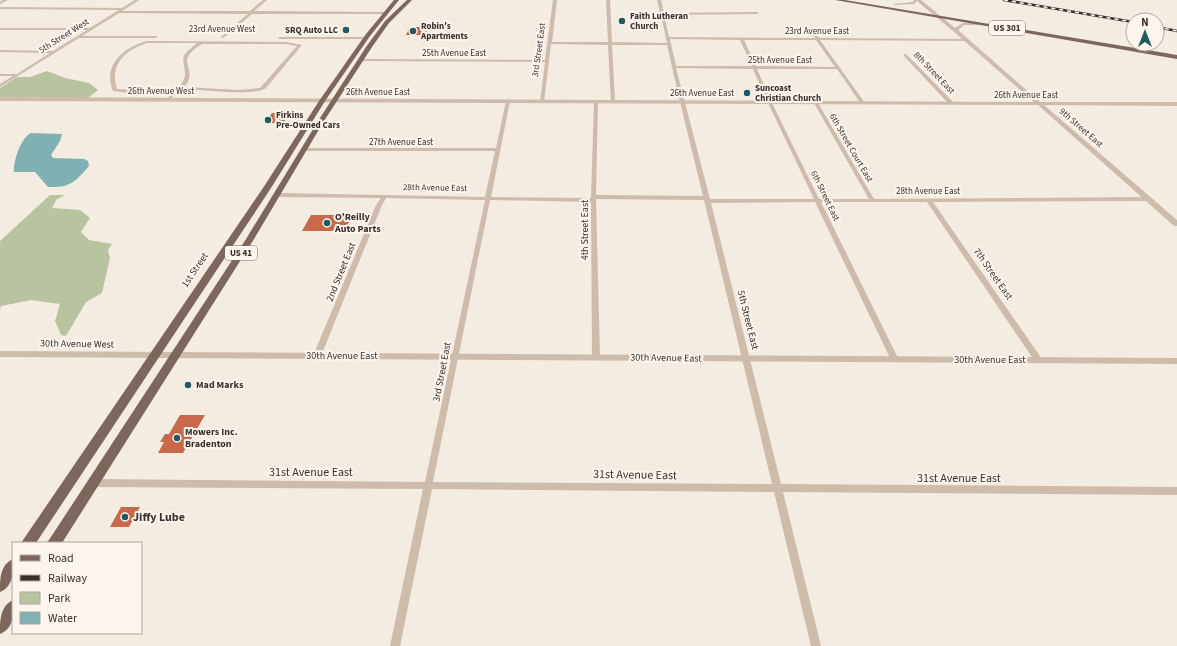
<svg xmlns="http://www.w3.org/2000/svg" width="1177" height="646" viewBox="0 0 1177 646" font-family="'Source Sans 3',sans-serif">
  <rect width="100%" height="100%" fill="#f4ebe1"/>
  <!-- green -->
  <g fill="#b8c4a0">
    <polygon points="47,71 65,78 89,83 98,90 88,98 0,97 0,88 17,77 30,77"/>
    <polygon points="50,195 65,195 57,199 52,208 80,210 90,218 81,232 89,240 112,244 108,250 110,258 102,293 86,302 66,336 61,335 55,321 60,304 31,300 1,306 0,309 0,241"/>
  </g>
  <!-- water -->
  <path fill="#7fb0b2" d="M 31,133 L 62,134 L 60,141 L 51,155 L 53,158 L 84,159 L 88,161 L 89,166 C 75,182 70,188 48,187 L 35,172 L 14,172 C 13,162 21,137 31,133 Z"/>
  <!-- building -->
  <g fill="#c8694b">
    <polygon points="410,27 429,27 425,35 406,35"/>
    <polygon points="272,113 291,113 283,123 264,123"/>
    <polygon points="311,215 352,215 345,231 302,231"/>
    <polygon points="180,415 205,415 183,453 158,453 164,442 160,442 165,434 169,434"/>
    <polygon points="121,507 140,507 129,527 110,527"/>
  </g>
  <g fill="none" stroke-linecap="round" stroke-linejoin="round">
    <!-- minor -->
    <g fill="#cdbbac" fill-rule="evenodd">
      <polygon points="3,0 8,0 0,4 0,2"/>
      <polygon points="135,0 139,0 122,11 250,11 263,0 267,0 254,11 386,12 388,13 386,14 252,14 223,38 221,37 222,36 248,14 119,13 82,36 156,36 158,37 156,38 79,38 0,87 0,84 13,76 0,76 0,74 17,74 50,53 0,52 0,50 53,51 87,30 0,30 0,28 90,28 119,10 0,9 0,7 122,8"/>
      <path d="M 553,0 L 557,0 L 552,42 L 608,42 L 606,0 L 610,0 L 612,42 L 667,43 L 661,15 L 659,14 L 660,13 L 657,0 L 661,0 L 664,13 L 757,12 L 759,13 L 757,14 L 664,15 L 669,37 L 815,38 L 809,30 L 811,29 L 819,38 L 967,39 L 968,40 L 966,41 L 820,40 L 865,103 L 863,104 L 861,104 L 837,69 L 757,69 L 772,103 L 819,199 L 869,199 L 814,103 L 816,102 L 818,103 L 874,199 L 1148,197 L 1151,199 L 1148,201 L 933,202 L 1042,359 L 1043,361 L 1042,363 L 1036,363 L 927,202 L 821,202 L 899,360 L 898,362 L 892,362 L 891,360 L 815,202 L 711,203 L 781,484 L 1177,487 L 1177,495 L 783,492 L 821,646 L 811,646 L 774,492 L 432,489 L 400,646 L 390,646 L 423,489 L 93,487 L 90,486 L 89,483 L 90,480 L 93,479 L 425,482 L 485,200 L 386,198 L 382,205 L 321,356 L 320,358 L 314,358 L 313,356 L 376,205 L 381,198 L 278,197 L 275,195 L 278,193 L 485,197 L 495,151 L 305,151 L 302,149 L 303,148 L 496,148 L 506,101 L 508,100 L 510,101 L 491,197 L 591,198 L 594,102 L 596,101 L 598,102 L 596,195 L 703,196 L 680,102 L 667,45 L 612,45 L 615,102 L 613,103 L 611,102 L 608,45 L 551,44 L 544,102 L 542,103 L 540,102 L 545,62 L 361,61 L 359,60 L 361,59 L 545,60 ZM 670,39 L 740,40 L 752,66 L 676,66 ZM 744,40 L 816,40 L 835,67 L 756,66 ZM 676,68 L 753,69 L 768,103 L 814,199 L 710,199 ZM 596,199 L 704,200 L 772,484 L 433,482 L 490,200 L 591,202 L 592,357 L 593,359 L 599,359 L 600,357 Z"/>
      <polygon points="280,37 366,37 368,38 366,39 279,39 278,38"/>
      <path d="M 147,41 L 286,42 L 302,45 L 266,88 C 252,97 200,89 181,89 L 168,101 L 166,100 L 176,89 L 130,93 L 113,91 C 102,65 124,47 147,41 ZM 147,43 L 197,43 C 193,47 188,50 185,54 C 179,62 192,73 179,87 L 137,90 L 117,89 C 109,65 125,50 147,43 ZM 202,44 L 286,44 L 297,46 L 260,88 L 239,90 L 184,87 C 196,75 184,65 188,57 C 190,52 197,47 202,44 Z"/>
      <polygon points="904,54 906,54 953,102 953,104 949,104 904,56"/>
    </g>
    <!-- tertiary -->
    <g fill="#cdbbac" fill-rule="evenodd">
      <polygon points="914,0 921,0 955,28 963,23 980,23 978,25 964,25 958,30 1040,102 1177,102 1177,106 1044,105 1177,220 1177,226 1174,226 1038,105 0,101 0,97 1034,102 953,31 917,1 914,4 895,5 893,4 913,2"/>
      <polygon points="0,351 1177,358 1177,364 0,357"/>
    </g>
    <!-- primary -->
    <g fill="#7d675c" fill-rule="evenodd">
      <polygon points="394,0 399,0 370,36 325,101 271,188 36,543 21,543 263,188 319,101 366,34"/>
      <polygon points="407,0 412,0 389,23 372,47 324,121 254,239 62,543 47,543 246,239 318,121 366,47 385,21"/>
      <polygon points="835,0 845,0 1177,55 1177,59"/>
      <path d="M 13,559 C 13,572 14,586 0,592 C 0,579 0,565 13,559 Z"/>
      <path d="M 13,600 C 13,613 15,628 0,634 C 0,621 0,606 13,600 Z"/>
    </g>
    <!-- rail casing -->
    <g stroke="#3b302b" stroke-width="2.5">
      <g id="rail">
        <polyline points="1004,0 1133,22"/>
        <polyline points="1157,27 1177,31"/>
      </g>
    </g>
    <!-- rail -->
    <use href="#rail" stroke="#fbf5ee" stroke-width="1.5" stroke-dasharray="4" stroke-linecap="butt"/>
  </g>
  <!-- markers -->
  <g fill="#1f5a5e" stroke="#fbf5ee" stroke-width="1.5">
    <circle cx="622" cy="21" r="4"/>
    <circle cx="346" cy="30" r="4"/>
    <circle cx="413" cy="31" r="4"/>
    <circle cx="747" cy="93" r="4"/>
    <circle cx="268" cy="120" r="4"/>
    <circle cx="327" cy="223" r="4"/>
    <circle cx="188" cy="385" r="4"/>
    <circle cx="177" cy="438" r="4"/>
    <circle cx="125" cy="517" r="4"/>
  </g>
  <g text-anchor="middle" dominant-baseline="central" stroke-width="4" stroke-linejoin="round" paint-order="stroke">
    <!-- far-poi labels -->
    <g font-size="9" font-weight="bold" fill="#3b302b" stroke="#fbf5ee" text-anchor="start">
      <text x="630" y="16">Faith Lutheran<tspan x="630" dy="10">Church</tspan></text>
      <text x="421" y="26">Robin's<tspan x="421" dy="10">Apartments</tspan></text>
      <text x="338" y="30" text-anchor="end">SRQ Auto LLC</text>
      <text x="755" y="88">Suncoast<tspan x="755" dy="10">Christian Church</tspan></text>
      <text x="276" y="115">Firkins<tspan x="276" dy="10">Pre-Owned Cars</tspan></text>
    </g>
    <!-- shield labels -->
    <g fill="#fbf5ee" stroke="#756b66" stroke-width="1">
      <rect x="989" y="21" width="36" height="14" rx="3"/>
      <rect x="225" y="246" width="32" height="14" rx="3"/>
    </g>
    <g font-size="9" font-weight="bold" fill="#3b302b">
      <text x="1007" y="28">US 301</text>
      <text x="241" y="253">US 41</text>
    </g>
    <!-- far-street labels -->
    <g font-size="9" fill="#3b302b" stroke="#fbf5ee">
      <text x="222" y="29">23rd Avenue West</text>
      <text x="817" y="31">23rd Avenue East</text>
      <text transform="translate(64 36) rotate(-32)">5th Street West</text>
      <text transform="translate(539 50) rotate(-82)">3rd Street East</text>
      <text x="454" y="53">25th Avenue East</text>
      <text x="780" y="60">25th Avenue East</text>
      <text transform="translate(934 73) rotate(46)">8th Street East</text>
      <text x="161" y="91">26th Avenue West</text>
      <text x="378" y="92">26th Avenue East</text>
      <text x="702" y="93">26th Avenue East</text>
      <text x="1026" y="95">26th Avenue East</text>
      <text transform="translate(1081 128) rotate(41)">9th Street East</text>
      <text x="401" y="142">27th Avenue East</text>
      <text transform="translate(851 148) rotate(60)">6th Street Court East</text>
      <text transform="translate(435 188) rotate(1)">28th Avenue East</text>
      <text x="928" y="191">28th Avenue East</text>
      <text transform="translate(825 196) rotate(64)">6th Street East</text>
    </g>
    <!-- poi labels -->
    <g font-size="10" font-weight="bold" fill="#3b302b" stroke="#fbf5ee" text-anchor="start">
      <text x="335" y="217">O'Reilly<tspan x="335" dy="12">Auto Parts</tspan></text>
      <text x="196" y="385">Mad Marks</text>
      <text x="185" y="432">Mowers Inc.<tspan x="185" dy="12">Bradenton</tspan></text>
    </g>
    <!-- street labels -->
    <g font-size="10" fill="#3b302b" stroke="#fbf5ee">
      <text transform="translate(585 230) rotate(-90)">4th Street East</text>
      <text transform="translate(195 270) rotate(-56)">1st Street</text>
      <text transform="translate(341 272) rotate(-68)">2nd Street East</text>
      <text transform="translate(993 274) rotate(55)">7th Street East</text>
      <text transform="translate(748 320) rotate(76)">5th Street East</text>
      <text transform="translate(77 344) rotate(1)">30th Avenue West</text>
      <text x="342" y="356">30th Avenue East</text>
      <text transform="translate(666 358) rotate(1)">30th Avenue East</text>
      <text x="990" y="360">30th Avenue East</text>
      <text transform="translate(442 372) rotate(-79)">3rd Street East</text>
    </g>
    <!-- near-street labels -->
    <g font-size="12" fill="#3b302b" stroke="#fbf5ee">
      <text x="311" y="472">31st Avenue East</text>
      <text transform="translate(635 475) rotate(1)">31st Avenue East</text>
      <text x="959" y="478">31st Avenue East</text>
    </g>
    <!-- near-poi labels -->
    <g font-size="12" font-weight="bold" fill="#3b302b" stroke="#fbf5ee" text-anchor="start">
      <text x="133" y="517">Jiffy Lube</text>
    </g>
  </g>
  <!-- legend -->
  <rect x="12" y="542" width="130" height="92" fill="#fbf5ee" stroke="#aea6a0"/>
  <rect x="20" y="555" width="20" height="6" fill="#7d675c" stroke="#aea6a0"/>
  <text x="48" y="562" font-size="12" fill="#3b302b">Road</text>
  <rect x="20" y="575" width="20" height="6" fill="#3b302b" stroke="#aea6a0"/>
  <text x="48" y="582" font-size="12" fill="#3b302b">Railway</text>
  <rect x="20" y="592" width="20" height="12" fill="#b8c4a0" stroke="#aea6a0"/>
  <text x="48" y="602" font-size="12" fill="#3b302b">Park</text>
  <rect x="20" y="612" width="20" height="12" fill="#7fb0b2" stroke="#aea6a0"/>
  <text x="48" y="622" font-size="12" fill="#3b302b">Water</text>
  <!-- north arrow -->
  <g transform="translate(1145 32)"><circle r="19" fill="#fbf5ee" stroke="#aea6a0"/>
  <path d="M0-3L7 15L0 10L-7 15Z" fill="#1f5a5e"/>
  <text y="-6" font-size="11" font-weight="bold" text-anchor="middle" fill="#3b302b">N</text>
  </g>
</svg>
